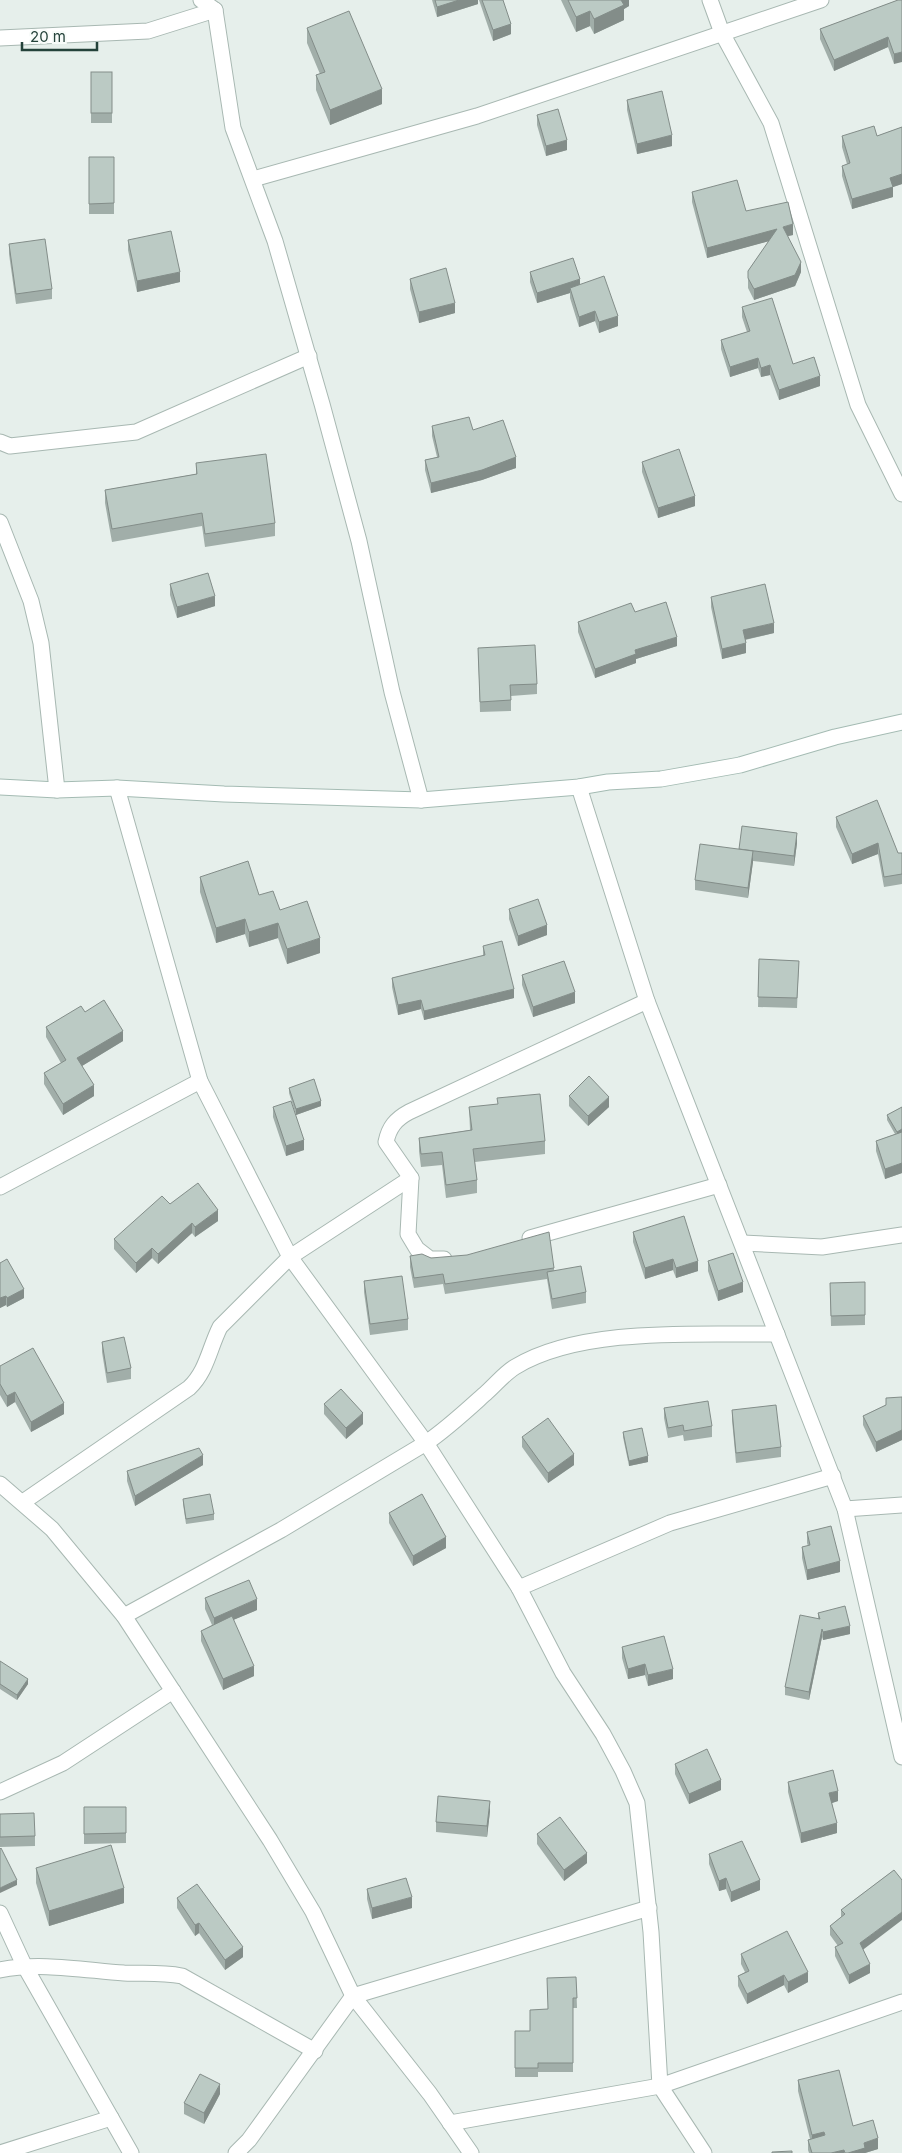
<svg xmlns="http://www.w3.org/2000/svg" width="902" height="2153" viewBox="0 0 902 2153" font-family="Inter,sans-serif">
  <rect width="100%" height="100%" fill="#e6efeb"/>
  <g fill="none" stroke-linecap="round" stroke-linejoin="round">
    <!-- street casing -->
    <g stroke="#a8b8b2" stroke-width="17">
      <g id="street">
        <polyline points="201,0 215,10 233,128 275,241 322,404 359,541 392,692 421,800"/>
        <polyline points="710,0 722,33 771,123 858,405 902,494"/>
        <polyline points="0,38 148,31 215,10"/>
        <polyline points="253,179 477,116 821,0"/>
        <polyline points="0,442 10,446 136,432 309,356"/>
        <polyline points="0,522 31,601 41,643 57,790"/>
        <polyline points="579,787 647,1001 845,1509 902,1757"/>
        <polyline points="117,788 200,1081 290,1257 426,1443 519,1588"/>
        <polyline points="0,1187 200,1081"/>
        <polyline points="530,1238 719,1185"/>
        <polyline points="743,1243 822,1247 902,1235"/>
        <path d="M 444,1259 L 430,1259 L 417,1249 L 408,1234 L 411,1178 L 386,1142 C 389,1127 396,1119 409,1112 L 647,1001"/>
        <polyline points="833,1476 670,1523 519,1588 563,1673 603,1734 623,1771 637,1803 651,1932 660,2086 902,2002"/>
        <polyline points="0,1484 52,1529 124,1616 270,1840 313,1912 353,1996 430,2094 471,2153"/>
        <path d="M 23,1502 L 189,1388 C 207,1371 209,1349 220,1327 L 290,1257 L 411,1178"/>
        <polyline points="845,1509 902,1505"/>
        <path d="M 124,1616 L 281,1530 L 426,1443 C 448,1428 467,1410 487,1392 C 496,1384 505,1373 515,1367 C 582,1326 700,1335 777,1334"/>
        <polyline points="0,1792 63,1763 173,1691"/>
        <polyline points="0,1913 24,1965 131,2153"/>
        <path d="M 0,1970 C 40,1962 83,1970 124,1973 C 144,1974 161,1972 182,1976 L 315,2051"/>
        <polyline points="450,2123 660,2086 704,2153"/>
        <polyline points="0,2153 111,2118"/>
        <polyline points="236,2153 249,2140 353,1996 649,1908"/>
      </g>
    </g>
    <!-- secondary casing -->
    <g stroke="#a4bbb3" stroke-width="17">
      <polyline id="secondary" points="0,787 57,790 117,788 224,794 421,800 579,787 608,782 661,779 740,765 835,737 902,722"/>
    </g>
    <!-- street -->
    <use href="#street" stroke="#fff" stroke-width="15"/>
    <!-- secondary -->
    <use href="#secondary" stroke="#fff" stroke-width="15"/>
  </g>
  <!-- wall -->
  <g fill="#a1aea9">
    <polygon points="432,0 478,0 478,4 437,17"/>
    <polygon points="479,0 503,0 511,34 493,41"/>
    <polygon points="561,0 629,0 629,6 624,9 624,20 594,34 590,26 576,32"/>
    <polygon points="898,0 894,64 888,47 834,71 820,39 820,29"/>
    <polygon points="307,28 382,104 330,125 316,90 316,75 320,74 307,43"/>
    <rect x="91" y="72" width="21" height="51"/>
    <polygon points="627,100 672,146 637,154 627,110"/>
    <polygon points="537,115 567,150 546,156 537,125"/>
    <polygon points="902,127 902,184 893,187 893,197 852,209 842,176 842,166 847,164 842,147 842,136 877,136"/>
    <rect x="89" y="157" width="25" height="57"/>
    <polygon points="692,192 746,211 793,235 788,236 801,272 795,286 754,300 748,288 748,271 769,241 707,258 692,202"/>
    <polygon points="128,240 180,282 137,292 128,250"/>
    <polygon points="9,244 52,289 52,299 16,304 9,254"/>
    <polygon points="530,272 580,285 618,326 599,333 595,321 579,327 570,298 570,293 537,303 530,282"/>
    <polygon points="410,279 455,313 419,323 410,289"/>
    <polygon points="742,307 793,364 820,386 779,400 770,375 761,377 758,368 730,377 721,349 721,340 747,332 742,317"/>
    <polygon points="432,426 473,430 516,468 482,480 431,493 425,470 425,460 437,457 432,436"/>
    <polygon points="642,462 695,506 658,518 642,472"/>
    <polygon points="196,463 275,523 275,536 205,547 202,526 112,542 105,503 105,490 196,474"/>
    <polygon points="170,584 215,606 177,618 170,595"/>
    <polygon points="711,597 774,633 745,640 746,653 722,659 711,607"/>
    <polygon points="635,612 677,646 636,659 636,663 595,678 578,632 578,622"/>
    <polygon points="478,648 537,684 537,694 511,696 511,711 480,712"/>
    <polygon points="836,817 898,853 902,853 902,884 884,887 878,854 852,864 836,827"/>
    <polygon points="797,843 794,866 753,861 748,898 695,890 695,880 739,849"/>
    <polygon points="200,877 259,895 280,910 320,953 287,964 278,938 249,947 245,934 216,943 200,892"/>
    <polygon points="509,909 547,935 518,946 509,919"/>
    <polygon points="483,946 514,998 424,1020 421,1009 398,1015 392,987 392,978 483,956"/>
    <polygon points="759,959 799,961 797,1008 758,1007"/>
    <polygon points="522,975 575,1003 533,1017 522,985"/>
    <polygon points="85,1012 123,1041 82,1066 94,1096 63,1115 44,1084 44,1073 61,1063 46,1037 46,1027"/>
    <polygon points="289,1088 321,1106 296,1115 289,1093"/>
    <polygon points="569,1096 609,1107 588,1126 569,1106"/>
    <polygon points="273,1107 304,1150 286,1156 273,1117"/>
    <polygon points="469,1107 545,1141 545,1154 475,1162 477,1180 477,1193 446,1198 442,1165 421,1167 419,1151 419,1138 470,1130"/>
    <polygon points="902,1107 902,1173 885,1179 876,1151 876,1141 895,1134 887,1120 887,1115"/>
    <polygon points="170,1204 218,1221 195,1237 192,1233 158,1264 152,1258 136,1273 114,1249 114,1239"/>
    <polygon points="633,1232 698,1271 676,1278 673,1270 645,1279 633,1242"/>
    <polygon points="410,1256 554,1268 554,1270 586,1292 586,1303 552,1309 547,1279 445,1294 443,1284 414,1288 410,1267"/>
    <polygon points="708,1261 743,1292 718,1301 708,1271"/>
    <polygon points="0,1263 24,1298 7,1307 6,1305 0,1308"/>
    <polygon points="364,1281 408,1319 408,1330 370,1335 364,1292"/>
    <polygon points="865,1282 865,1325 831,1326 830,1293"/>
    <polygon points="102,1342 131,1368 131,1379 107,1383 102,1352"/>
    <polygon points="0,1366 64,1414 31,1432 15,1402 7,1407 0,1395"/>
    <polygon points="902,1397 902,1440 876,1452 863,1425 863,1416"/>
    <polygon points="324,1404 363,1424 346,1439 324,1414"/>
    <polygon points="664,1408 712,1426 712,1437 684,1441 683,1435 668,1438 664,1418"/>
    <polygon points="732,1410 781,1447 781,1457 736,1463 732,1420"/>
    <polygon points="623,1432 648,1462 629,1466 623,1437"/>
    <polygon points="522,1437 574,1465 548,1483 522,1447"/>
    <polygon points="203,1465 135,1506 127,1481 127,1471"/>
    <polygon points="183,1499 214,1514 214,1520 186,1524 183,1504"/>
    <polygon points="389,1513 446,1548 413,1566 389,1523"/>
    <polygon points="807,1532 840,1572 807,1580 802,1558 802,1547 808,1546 807,1543"/>
    <polygon points="205,1598 257,1610 233,1620 254,1676 223,1690 201,1641 201,1631 212,1625 205,1609"/>
    <polygon points="818,1613 850,1634 823,1640 822,1637 809,1700 785,1695 785,1687 818,1618"/>
    <polygon points="622,1647 673,1679 648,1686 645,1675 628,1679 622,1658"/>
    <polygon points="0,1661 28,1684 17,1700 0,1689"/>
    <polygon points="675,1764 721,1790 689,1804 675,1774"/>
    <polygon points="788,1782 838,1801 832,1803 837,1833 801,1843 788,1792"/>
    <polygon points="84,1807 126,1807 126,1843 84,1844"/>
    <polygon points="490,1811 487,1837 436,1832 436,1822"/>
    <polygon points="0,1814 35,1836 35,1846 0,1847"/>
    <polygon points="537,1834 587,1863 564,1881 537,1844"/>
    <polygon points="709,1854 760,1890 731,1902 726,1889 719,1891 709,1864"/>
    <polygon points="36,1868 124,1903 49,1926 36,1883"/>
    <polygon points="894,1870 863,1950 870,1973 849,1984 835,1956 835,1947 838,1946 830,1935 830,1926 841,1917 841,1910"/>
    <polygon points="367,1889 412,1908 372,1919 367,1899"/>
    <polygon points="177,1898 243,1957 225,1970 199,1933 195,1936 177,1908"/>
    <polygon points="741,1954 808,1982 788,1993 784,1985 747,2004 738,1986 738,1976 745,1972 741,1964"/>
    <polygon points="576,1977 577,2008 573,2008 573,2072 538,2072 538,2077 515,2077 515,2031 530,2031"/>
    <polygon points="798,2080 853,2126 878,2149 865,2153 809,2153 808,2150 808,2140 810,2139 798,2091"/>
    <polygon points="220,2094 204,2124 184,2114 184,2103"/>
  </g>
  <!-- shaded-wall -->
  <g fill="#838d89">
    <polygon points="459,0 478,0 478,4 437,17 437,7"/>
    <polygon points="619,0 629,0 629,6 624,9 624,20 594,34 594,19"/>
    <polygon points="590,11 590,26 576,32 576,17"/>
    <polygon points="511,24 511,34 493,41 493,30"/>
    <polygon points="888,37 888,47 834,71 834,60"/>
    <polygon points="902,52 902,62 894,64 894,54"/>
    <polygon points="382,89 382,104 330,125 330,110"/>
    <polygon points="672,135 672,146 637,154 637,144"/>
    <polygon points="567,140 567,150 546,156 546,146"/>
    <polygon points="902,174 902,184 893,187 893,197 852,209 852,199 890,178"/>
    <polygon points="793,224 793,235 783,237 783,227"/>
    <polygon points="777,229 777,239 707,258 707,248"/>
    <polygon points="801,262 801,272 795,286 754,300 754,289"/>
    <polygon points="180,272 180,282 137,292 137,281"/>
    <polygon points="580,279 580,289 570,288 570,293 537,303 537,293"/>
    <polygon points="455,303 455,313 419,323 419,312"/>
    <polygon points="595,311 595,321 579,327 579,317"/>
    <polygon points="618,316 618,326 599,333 599,322"/>
    <polygon points="758,358 758,368 730,377 730,367"/>
    <polygon points="770,365 770,375 761,377 761,368"/>
    <polygon points="820,376 820,386 779,400 779,390"/>
    <polygon points="516,457 516,468 482,480 431,493 431,483"/>
    <polygon points="695,496 695,506 658,518 658,508"/>
    <polygon points="215,596 215,606 177,618 177,607"/>
    <polygon points="774,623 774,633 743,640 743,630"/>
    <polygon points="677,637 677,646 636,659 636,663 595,678 595,669 635,650"/>
    <polygon points="746,643 746,653 722,659 722,649"/>
    <polygon points="797,833 797,843 794,866 794,856"/>
    <polygon points="878,843 878,854 852,864 852,854"/>
    <polygon points="753,851 753,862 748,898 748,888"/>
    <polygon points="245,919 245,934 216,943 216,928"/>
    <polygon points="278,923 278,938 249,947 249,932"/>
    <polygon points="547,925 547,935 518,946 518,936"/>
    <polygon points="320,938 320,953 287,964 287,949"/>
    <polygon points="514,989 514,998 424,1020 424,1011"/>
    <polygon points="575,992 575,1003 533,1017 533,1007"/>
    <polygon points="421,1000 421,1009 398,1015 398,1005"/>
    <polygon points="123,1031 123,1041 77,1069 77,1058"/>
    <polygon points="94,1085 94,1096 63,1115 63,1104"/>
    <polygon points="609,1097 609,1107 588,1126 588,1116"/>
    <polygon points="321,1101 321,1106 296,1115 296,1109"/>
    <polygon points="902,1129 902,1134 897,1137 897,1132"/>
    <polygon points="304,1140 304,1150 286,1156 286,1146"/>
    <polygon points="902,1163 902,1173 885,1179 885,1169"/>
    <polygon points="218,1210 218,1221 195,1237 195,1227"/>
    <polygon points="192,1223 192,1233 158,1264 158,1254"/>
    <polygon points="152,1248 152,1258 136,1273 136,1263"/>
    <polygon points="673,1259 673,1270 645,1279 645,1268"/>
    <polygon points="698,1261 698,1271 676,1278 676,1268"/>
    <polygon points="743,1282 743,1292 718,1301 718,1291"/>
    <polygon points="24,1289 24,1298 7,1307 7,1298"/>
    <polygon points="6,1296 6,1305 0,1308 0,1298"/>
    <polygon points="15,1392 15,1402 7,1407 7,1396"/>
    <polygon points="64,1403 64,1414 31,1432 31,1422"/>
    <polygon points="363,1413 363,1424 346,1439 346,1428"/>
    <polygon points="902,1430 902,1440 876,1452 876,1442"/>
    <polygon points="574,1454 574,1465 548,1483 548,1473"/>
    <polygon points="203,1455 203,1465 135,1506 135,1496"/>
    <polygon points="648,1456 648,1462 629,1466 629,1461"/>
    <polygon points="446,1537 446,1548 413,1566 413,1556"/>
    <polygon points="840,1561 840,1572 807,1580 807,1570"/>
    <polygon points="257,1599 257,1610 214,1628 214,1618"/>
    <polygon points="850,1626 850,1634 823,1640 823,1632"/>
    <polygon points="822,1629 822,1637 809,1700 809,1692"/>
    <polygon points="645,1664 645,1675 628,1679 628,1669"/>
    <polygon points="254,1666 254,1676 223,1690 223,1679"/>
    <polygon points="673,1669 673,1679 648,1686 648,1675"/>
    <polygon points="28,1679 28,1684 17,1700 17,1695"/>
    <polygon points="721,1780 721,1790 689,1804 689,1794"/>
    <polygon points="838,1791 838,1801 829,1804 829,1793"/>
    <polygon points="490,1801 490,1811 487,1837 487,1826"/>
    <polygon points="837,1823 837,1833 801,1843 801,1833"/>
    <polygon points="587,1853 587,1863 564,1881 564,1870"/>
    <polygon points="726,1878 726,1889 719,1891 719,1881"/>
    <polygon points="17,1880 17,1885 0,1893 0,1888"/>
    <polygon points="760,1880 760,1890 731,1902 731,1892"/>
    <polygon points="124,1888 124,1903 49,1926 49,1911"/>
    <polygon points="412,1897 412,1908 372,1919 372,1908"/>
    <polygon points="902,1912 902,1920 860,1952 860,1943"/>
    <polygon points="199,1923 199,1933 195,1936 195,1925"/>
    <polygon points="243,1947 243,1957 225,1970 225,1960"/>
    <polygon points="870,1964 870,1973 849,1984 849,1975"/>
    <polygon points="808,1972 808,1982 788,1993 788,1982"/>
    <polygon points="784,1975 784,1985 747,2004 747,1994"/>
    <polygon points="220,2084 220,2094 204,2124 204,2113"/>
    <polygon points="824,2132 824,2142 812,2145 812,2135"/>
    <polygon points="878,2138 878,2149 865,2153 848,2153 864,2143"/>
    <polygon points="844,2150 844,2153 831,2153"/>
  </g>
  <!-- building -->
  <g fill="#bbcac4" stroke="#838d89">
    <polygon points="435,0 459,0 437,7"/>
    <polygon points="482,0 503,0 511,24 493,30"/>
    <polygon points="568,0 621,0 624,5 594,19 590,11 576,17"/>
    <polygon points="898,0 902,0 902,52 894,54 888,37 834,60 820,29"/>
    <polygon points="349,11 382,89 330,110 316,75 325,72 307,28"/>
    <rect x="91" y="72" width="21" height="41"/>
    <polygon points="662,91 672,135 637,144 627,100"/>
    <polygon points="558,109 567,140 546,146 537,115"/>
    <polygon points="874,126 877,136 902,127 902,174 890,178 893,187 852,199 842,166 850,163 842,136"/>
    <polygon points="89,157 114,157 114,203 89,204"/>
    <polygon points="737,180 746,211 788,202 793,224 783,227 801,262 795,275 754,289 748,278 748,271 777,229 707,248 692,192"/>
    <polygon points="171,231 180,272 137,281 128,240"/>
    <polygon points="45,239 52,289 16,294 9,244"/>
    <polygon points="573,258 580,279 537,293 530,272"/>
    <polygon points="446,268 455,303 419,312 410,279"/>
    <polygon points="604,276 618,316 599,322 595,311 579,317 570,288"/>
    <polygon points="772,298 793,364 814,357 820,376 779,390 770,365 761,368 758,358 730,367 721,340 750,331 742,307"/>
    <polygon points="469,417 473,430 503,420 516,457 482,470 431,483 425,460 439,457 432,426"/>
    <polygon points="679,449 695,496 658,508 642,462"/>
    <polygon points="266,454 275,523 205,534 202,513 112,529 105,490 197,474 196,463"/>
    <polygon points="208,573 215,596 177,607 170,584"/>
    <polygon points="765,584 774,623 743,630 746,643 722,649 711,597"/>
    <polygon points="666,602 677,637 635,650 636,654 595,669 578,622 631,603 635,612"/>
    <polygon points="535,645 537,684 510,685 511,700 480,702 478,648"/>
    <polygon points="877,800 898,853 902,853 902,874 884,877 878,843 852,854 836,817"/>
    <polygon points="742,826 797,833 794,856 739,849"/>
    <polygon points="700,844 753,851 748,888 695,880"/>
    <polygon points="248,861 259,895 273,891 280,910 307,901 320,938 287,949 278,923 249,932 245,919 216,928 200,877"/>
    <polygon points="538,899 547,925 518,936 509,909"/>
    <polygon points="502,941 514,989 424,1011 421,1000 398,1005 392,978 485,955 483,946"/>
    <polygon points="759,959 799,961 797,998 758,997"/>
    <polygon points="564,961 575,992 533,1007 522,975"/>
    <polygon points="104,1000 123,1031 77,1058 94,1085 63,1104 44,1073 66,1060 46,1027 81,1006 85,1012"/>
    <polygon points="589,1076 609,1097 588,1116 569,1096"/>
    <polygon points="314,1079 321,1101 296,1109 289,1088"/>
    <polygon points="540,1094 545,1141 473,1149 477,1180 446,1185 442,1152 421,1154 419,1138 472,1130 469,1107 498,1104 497,1098"/>
    <polygon points="291,1101 304,1140 286,1146 273,1107"/>
    <polygon points="902,1107 902,1129 897,1132 887,1115"/>
    <polygon points="902,1132 902,1163 885,1169 876,1141"/>
    <polygon points="198,1183 218,1210 195,1227 192,1223 158,1254 152,1248 136,1263 114,1239 162,1196 170,1204"/>
    <polygon points="684,1216 698,1261 676,1268 673,1259 645,1268 633,1232"/>
    <polygon points="549,1232 554,1268 445,1284 443,1274 414,1278 410,1256 422,1254 431,1258 467,1255"/>
    <polygon points="733,1253 743,1282 718,1291 708,1261"/>
    <polygon points="7,1259 24,1289 7,1298 6,1296 0,1298 0,1263"/>
    <polygon points="581,1266 586,1292 552,1299 547,1272"/>
    <polygon points="402,1276 408,1319 370,1324 364,1281"/>
    <polygon points="865,1282 865,1315 831,1316 830,1283"/>
    <polygon points="124,1337 131,1368 107,1373 102,1342"/>
    <polygon points="33,1348 64,1403 31,1422 15,1392 7,1396 0,1384 0,1366"/>
    <polygon points="341,1389 363,1413 346,1428 324,1404"/>
    <polygon points="902,1397 902,1430 876,1442 863,1416 886,1405 886,1398"/>
    <polygon points="708,1401 712,1426 684,1431 683,1425 668,1428 664,1408"/>
    <polygon points="776,1405 781,1447 736,1453 732,1410"/>
    <polygon points="548,1418 574,1454 548,1473 522,1437"/>
    <polygon points="642,1428 648,1456 629,1461 623,1432"/>
    <polygon points="199,1448 203,1455 135,1496 127,1471"/>
    <polygon points="210,1494 214,1514 186,1519 183,1499"/>
    <polygon points="422,1494 446,1537 413,1556 389,1513"/>
    <polygon points="831,1526 840,1561 807,1570 802,1547 810,1545 807,1532"/>
    <polygon points="249,1580 257,1599 214,1618 205,1598"/>
    <polygon points="845,1606 850,1626 823,1632 822,1629 809,1692 785,1687 800,1615 820,1619 818,1613"/>
    <polygon points="232,1616 254,1666 223,1679 201,1631"/>
    <polygon points="664,1636 673,1669 648,1675 645,1664 628,1669 622,1647"/>
    <polygon points="0,1661 28,1679 17,1695 0,1684"/>
    <polygon points="707,1749 721,1780 689,1794 675,1764"/>
    <polygon points="833,1770 838,1791 829,1793 837,1823 801,1833 788,1782"/>
    <polygon points="438,1796 490,1801 487,1826 436,1822"/>
    <polygon points="84,1807 126,1807 126,1833 84,1834"/>
    <polygon points="34,1813 35,1836 0,1837 0,1814"/>
    <polygon points="560,1817 587,1853 564,1870 537,1834"/>
    <polygon points="742,1841 760,1880 731,1892 726,1878 719,1881 709,1854"/>
    <polygon points="111,1845 124,1888 49,1911 36,1868"/>
    <polygon points="1,1848 17,1880 0,1888 0,1849"/>
    <polygon points="894,1870 902,1880 902,1912 860,1943 870,1964 849,1975 835,1947 843,1943 830,1926 845,1914 841,1910"/>
    <polygon points="406,1878 412,1897 372,1908 367,1889"/>
    <polygon points="197,1884 243,1947 225,1960 199,1923 195,1925 177,1898"/>
    <polygon points="787,1931 808,1972 788,1982 784,1975 747,1994 738,1976 749,1971 741,1954"/>
    <polygon points="576,1977 577,1998 573,1998 573,2063 538,2063 538,2068 515,2068 515,2031 530,2031 530,2010 548,2009 547,1978"/>
    <polygon points="839,2070 853,2126 873,2120 878,2138 864,2143 865,2148 848,2153 845,2153 844,2150 831,2153 812,2153 808,2140 825,2135 824,2132 812,2135 798,2080"/>
    <polygon points="200,2074 220,2084 204,2113 184,2103"/>
    <polygon points="792,2151 792,2153 772,2153 772,2152"/>
  </g>
  <!-- scale -->
  <path d="M22 42v8h75v-8" fill="none" stroke="#24423a" stroke-width="2.5"/>
  <text x="30" y="42" font-size="15" fill="#24423a" stroke="#f7fbf9" stroke-width="4" paint-order="stroke">20 m</text>
</svg>
